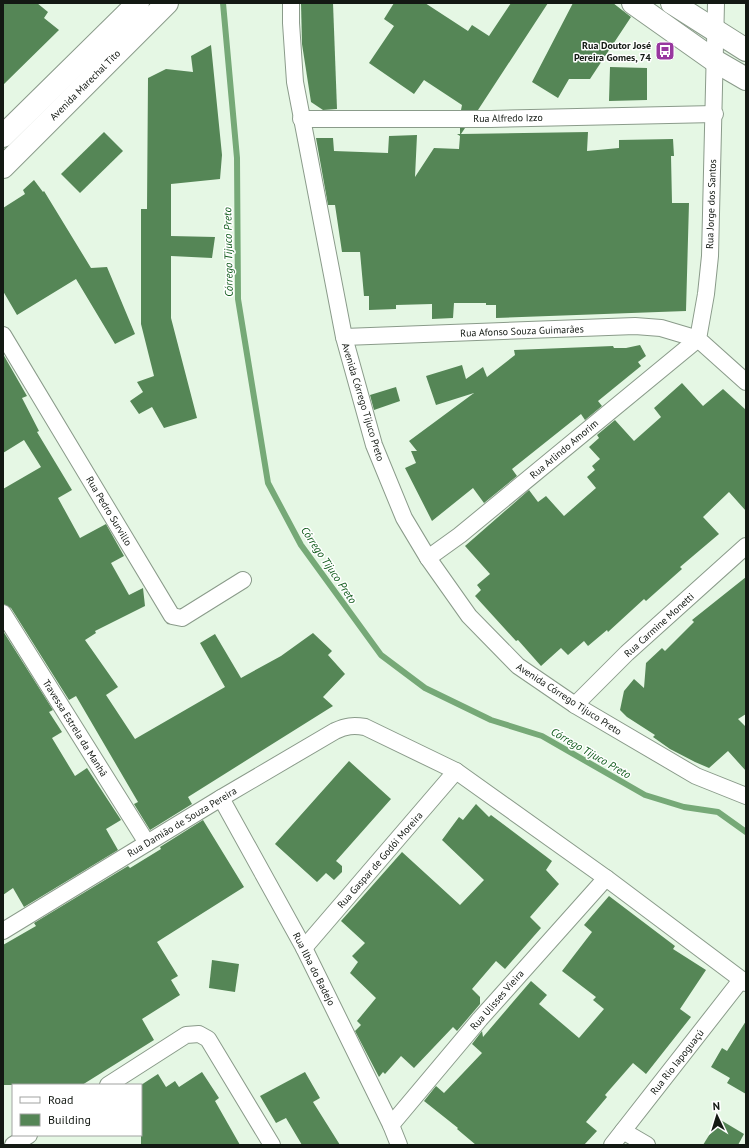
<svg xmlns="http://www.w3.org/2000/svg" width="749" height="1148" viewBox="0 0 749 1148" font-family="'PT Sans',sans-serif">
  <rect width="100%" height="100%" fill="#e5f7e4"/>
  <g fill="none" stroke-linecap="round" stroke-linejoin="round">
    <!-- stream -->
    <polyline stroke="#76a977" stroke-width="6" points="223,3 237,158 238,299 268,483 301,545 381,655 425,688 491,720 542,736 645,795 684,807 718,812 746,832"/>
  </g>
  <!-- building -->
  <g fill="#558656">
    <polygon points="3,3 37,3 48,12 44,18 59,30 3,85"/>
    <polygon points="301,3 333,3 337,109 323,110 311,102 302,44"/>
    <polygon points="394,3 425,3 468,31 472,25 489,36 511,3 548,3 478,110 461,110 462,105 424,80 414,94 369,63 394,26 384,19"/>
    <polygon points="573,3 613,3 631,17 590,79 569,79 558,98 532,82"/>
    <polygon points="211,45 222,155 220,179 171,184 171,236 215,237 212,258 171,256 171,318 197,418 164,428 152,407 139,414 130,401 143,392 137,382 154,376 141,324 141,209 147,209 148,78 166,69 193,72 191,56"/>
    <polygon points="610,67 647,68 647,100 609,101"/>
    <polygon points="460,128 465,128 461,134 588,132 587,151 619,148 619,140 673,139 674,156 671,156 672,203 689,203 686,311 496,318 496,305 486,305 486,303 454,303 453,318 432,319 432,304 396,305 396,309 369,310 369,296 364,296 360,252 342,252 335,205 328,205 316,138 333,138 334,151 388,153 389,136 417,135 415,177 434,148 459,149 460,136 457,134 460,134"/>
    <polygon points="104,132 123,151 80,193 61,174"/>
    <polygon points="34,180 43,192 44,191 91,268 107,267 135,334 115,344 76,279 17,315 3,291 3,208 25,194 23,190"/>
    <polygon points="640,345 646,356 638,362 641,366 598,401 602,406 585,420 581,414 512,469 517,476 484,503 473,488 432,521 405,468 416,463 411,451 417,451 409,441 474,393 436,405 426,376 462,365 466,379 483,367 487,377 515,355 514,350 613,346 614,348 626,348"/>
    <polygon points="3,354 27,396 22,398 39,431 37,432 72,490 58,498 80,538 106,524 124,556 111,563 129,595 143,588 145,606 95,631 96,633 85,640 118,687 106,695 135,739 225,687 200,643 215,634 241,678 281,656 313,633 332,651 328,655 345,674 323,697 333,706 188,797 192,804 150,830 134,804 138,802 76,696 69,700 11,608 3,604 3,489 41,467 24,440 3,453"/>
    <polygon points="682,383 703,406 723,389 746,410 746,511 729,492 703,517 719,534 680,567 682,569 646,601 644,599 608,632 607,630 588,646 584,641 568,655 561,648 541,666 518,640 516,641 475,596 481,590 477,585 490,574 465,546 529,490 538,502 546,496 564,516 596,488 587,477 595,470 592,466 600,459 589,447 599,438 597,435 615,420 634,441 661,417 654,408"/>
    <polygon points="396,387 400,401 374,410 370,395"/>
    <polygon points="746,577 746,714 738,719 746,727 746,771 728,751 709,768 695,762 670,749 653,737 655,735 627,717 620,710 624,691 634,679 644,688 646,663 662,648 665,651 694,622 692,620"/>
    <polygon points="3,631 53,710 49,712 62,732 52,738 75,776 87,768 121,820 106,829 118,850 24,907 13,888 3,895"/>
    <polygon points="349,761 391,799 336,861 342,866 342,872 334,880 326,873 317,882 275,844"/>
    <polygon points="476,804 489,817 491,815 503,824 552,861 546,870 559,884 530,917 541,928 505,969 496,961 472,989 480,997 480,1004 457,1031 453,1027 414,1068 401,1056 385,1074 383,1072 379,1077 355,1031 361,1025 357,1021 376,998 350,973 358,962 352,956 365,943 341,921 402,852 460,905 484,880 442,840 459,817 463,820"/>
    <polygon points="203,820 244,887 157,942 178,976 171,980 180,995 142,1019 154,1040 82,1085 3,1085 3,945 36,926 34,923 128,866 130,868 161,849 160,847"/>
    <polygon points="609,896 675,946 673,949 706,970 680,1009 691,1017 646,1074 633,1063 605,1095 607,1097 586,1122 597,1131 584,1145 476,1145 457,1129 458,1128 424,1101 436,1086 444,1093 482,1053 472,1044 482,1031 483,1037 531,981 547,995 539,1004 579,1038 604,1009 593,1000 596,997 562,971 592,932 584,925"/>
    <polygon points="212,960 239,964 235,992 209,988"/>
    <polygon points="746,1021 746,1094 727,1083 730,1078 711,1067 722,1048 727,1051"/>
    <polygon points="202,1072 219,1098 215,1101 240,1145 141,1145 141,1085 158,1074 166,1087 175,1081 179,1087"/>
    <polygon points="305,1072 320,1098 313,1102 340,1145 302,1145 286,1118 276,1123 260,1096"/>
    <polygon points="719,1119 744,1134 738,1145 703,1145"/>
  </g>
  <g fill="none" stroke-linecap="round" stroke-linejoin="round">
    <!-- minor casing -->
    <g stroke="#8a9b8a" stroke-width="18">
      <g id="minor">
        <polyline points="291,3 291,23 295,82 344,337 374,445 404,518 428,558 469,616 518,666 575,705 696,776 746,796"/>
        <polyline points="716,3 710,256 706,294 698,339 746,382"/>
        <polyline points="301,119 491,119 715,114"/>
        <polyline points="3,335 172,616 182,618 243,580"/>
        <polyline points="344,337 635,326 661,328 698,339"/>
        <polyline points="428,558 460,535 698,339"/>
        <polyline points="3,613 147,843"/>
        <polyline points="575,705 627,653 746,546"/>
        <polyline points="221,798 304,948 391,1125 399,1145"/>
        <path d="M 3,931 L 221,798 L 335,731 C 346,726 353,725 365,727 L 456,771 L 606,878 L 746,983"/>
        <polyline points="304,948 456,771"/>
        <polyline points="108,1085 186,1035 199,1034 208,1039 272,1145"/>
        <polyline points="391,1125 480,1019 606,878"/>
        <polyline points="623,1131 647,1145"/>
        <polyline points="13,1145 29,1135"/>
        <polyline points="612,1145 741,980"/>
      </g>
    </g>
    <!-- secondary casing -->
    <g stroke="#8a9b8a" stroke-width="24">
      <g id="secondary">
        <polyline points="633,3 715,61 746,79"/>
        <polyline points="672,3 746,50"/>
      </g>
    </g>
    <!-- primary casing -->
    <g stroke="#8a9b8a" stroke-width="24">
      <g id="primary">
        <polyline points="3,136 138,3"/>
        <polyline points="3,167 167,3"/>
      </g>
    </g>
    <!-- minor -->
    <use href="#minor" stroke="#fff" stroke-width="16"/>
    <!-- secondary -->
    <use href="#secondary" stroke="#fff" stroke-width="22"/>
    <!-- primary -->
    <use href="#primary" stroke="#fff" stroke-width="22"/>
  </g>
  <!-- icons -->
  <defs>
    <g id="bus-square" transform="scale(1)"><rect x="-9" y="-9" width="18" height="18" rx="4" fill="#98379f" stroke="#fff"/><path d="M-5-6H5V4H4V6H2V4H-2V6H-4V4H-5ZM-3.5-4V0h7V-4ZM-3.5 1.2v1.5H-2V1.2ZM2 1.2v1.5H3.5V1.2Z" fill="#fff"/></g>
  </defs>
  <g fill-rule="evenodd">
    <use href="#bus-square" x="665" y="51"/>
  </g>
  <g text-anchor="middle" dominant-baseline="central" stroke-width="3" stroke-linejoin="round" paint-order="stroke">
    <!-- poi labels -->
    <g font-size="10" font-weight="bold" fill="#131913" stroke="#fff" text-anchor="end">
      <text x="651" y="45">Rua Doutor José<tspan x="651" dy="12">Pereira Gomes, 74</tspan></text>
    </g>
    <!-- street labels -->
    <g font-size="10" fill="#131913" stroke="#fff">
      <text transform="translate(85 85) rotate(-45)">Avenida Marechal Tito</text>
      <text transform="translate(508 118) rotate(-1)">Rua Alfredo Izzo</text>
      <text transform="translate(711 204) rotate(-88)">Rua Jorge dos Santos</text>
      <text transform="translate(522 331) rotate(-2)">Rua Afonso Souza Guimarães</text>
      <text transform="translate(363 402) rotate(73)">Avenida Córrego Tijuco Preto</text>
      <text transform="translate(564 449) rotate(-40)">Rua Arlindo Amorim</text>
      <text transform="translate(109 511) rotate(59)">Rua Pedro Survillo</text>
      <text transform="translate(659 625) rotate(-42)">Rua Carmine Monetti</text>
      <text transform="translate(569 699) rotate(33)">Avenida Córrego Tijuco Preto</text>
      <text transform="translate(75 728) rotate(58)">Travessa Estrela da Manhã</text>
      <text transform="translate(182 822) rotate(-31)">Rua Damião de Souza Pereira</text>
      <text transform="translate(380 860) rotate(-49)">Rua Gaspar de Godói Moreira</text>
      <text transform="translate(314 969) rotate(63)">Rua Ilha do Badejo</text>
      <text transform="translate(497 1000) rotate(-49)">Rua Ulisses Vieira</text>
      <text transform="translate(677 1062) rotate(-52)">Rua Rio Iapoguaçú</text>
    </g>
    <!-- water labels -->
    <g font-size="11" font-style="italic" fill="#115c1c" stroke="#fff">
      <text transform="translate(228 252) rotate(-91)">Córrego Tijuco Preto</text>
      <text transform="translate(329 565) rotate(56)">Córrego Tijuco Preto</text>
      <text transform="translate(591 753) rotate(30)">Córrego Tijuco Preto</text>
    </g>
  </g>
  <!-- border -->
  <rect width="749" height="1148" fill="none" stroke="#131913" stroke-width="8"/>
  <!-- legend -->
  <rect x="12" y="1084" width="130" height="52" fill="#ffffff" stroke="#a1a3a1"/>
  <rect x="20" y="1097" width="20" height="6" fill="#ffffff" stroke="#a1a3a1"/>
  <text x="48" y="1104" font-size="12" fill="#131913">Road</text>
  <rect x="20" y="1114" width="20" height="12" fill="#558656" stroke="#a1a3a1"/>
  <text x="48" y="1124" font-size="12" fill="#131913">Building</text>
  <!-- north arrow -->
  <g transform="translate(717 1116) rotate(356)" stroke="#ffffff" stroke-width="3" paint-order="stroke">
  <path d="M0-3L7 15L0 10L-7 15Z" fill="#131913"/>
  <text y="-6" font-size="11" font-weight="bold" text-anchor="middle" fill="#131913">N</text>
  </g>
</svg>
